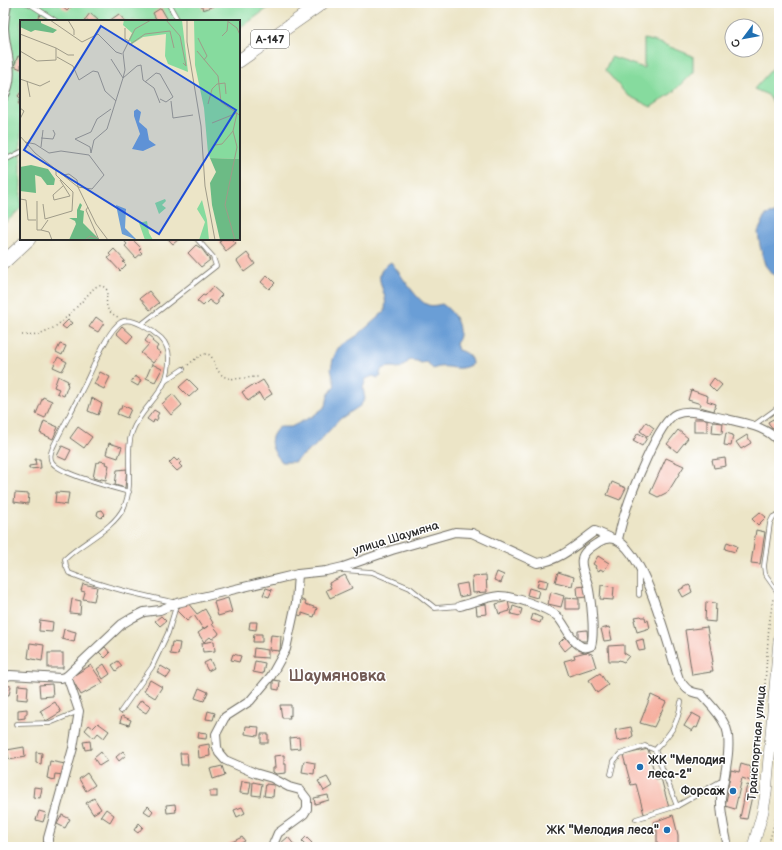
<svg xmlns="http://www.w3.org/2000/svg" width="782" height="850" viewBox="0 0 782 850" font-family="'Balsamiq Sans',sans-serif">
  <rect width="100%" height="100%" fill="#fff"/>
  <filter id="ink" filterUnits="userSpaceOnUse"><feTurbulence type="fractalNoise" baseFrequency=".025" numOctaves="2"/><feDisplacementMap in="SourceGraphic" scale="8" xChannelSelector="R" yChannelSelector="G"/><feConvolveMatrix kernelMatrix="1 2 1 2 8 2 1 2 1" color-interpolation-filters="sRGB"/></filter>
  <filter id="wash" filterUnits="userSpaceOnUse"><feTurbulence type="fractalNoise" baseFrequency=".012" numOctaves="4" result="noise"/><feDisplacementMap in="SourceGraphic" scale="16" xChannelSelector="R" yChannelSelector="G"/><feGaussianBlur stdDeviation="0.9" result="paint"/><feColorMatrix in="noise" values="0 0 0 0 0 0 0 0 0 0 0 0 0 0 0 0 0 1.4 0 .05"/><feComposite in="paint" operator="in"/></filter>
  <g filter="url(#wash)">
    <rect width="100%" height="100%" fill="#ece5c7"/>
    <!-- green -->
    <g fill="#86db9e" stroke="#588364">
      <polygon points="3,3 275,3 239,29 239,21 21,21 21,208 3,225"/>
      <polygon points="644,39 660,43 693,56 693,72 672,93 651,107 627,95 605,70 611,57 644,68"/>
      <polygon points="779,61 779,111 768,95 754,89"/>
    </g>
    <!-- water -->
    <g fill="#6b9ed6" stroke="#4b6480">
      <polygon points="779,212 779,277 772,274 765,265 760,246 758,232 766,215"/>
      <path d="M 391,262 C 399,272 417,300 426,304 C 431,307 437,305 442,304 C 456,313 464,330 456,344 L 458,350 C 465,352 472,356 472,364 C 456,374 448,362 433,369 L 427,362 L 421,363 L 417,361 L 410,360 L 400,369 C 394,366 388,367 382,369 L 380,373 L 381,376 L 378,378 L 373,376 L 366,379 L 363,388 L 365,399 L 360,406 L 340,419 L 314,447 L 294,462 L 282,462 C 271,449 266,440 279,427 L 291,427 L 313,416 L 326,406 L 328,395 L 335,386 L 331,369 L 333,359 L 338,348 L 358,335 L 385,311 C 385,307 386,302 385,298 C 381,282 373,273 391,262 Z"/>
    </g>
    <g id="blocks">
      <!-- building -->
      <g fill="#f6b0a0">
        <polygon points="64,3 75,3 67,11 61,6"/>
        <polygon points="201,3 213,3 214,6 203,10"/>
        <polygon points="161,8 168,20 166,21 157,21 153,13"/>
        <polygon points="41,13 47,16 44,21 36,21"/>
        <polygon points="90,13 98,20 97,21 84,21"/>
        <polygon points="119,14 125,21 109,21"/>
        <polygon points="3,53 6,57 3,59 7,65 3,68"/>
        <polygon points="18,56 21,57 21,69 14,66"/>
        <polygon points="21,92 21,107 18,103 21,99 18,96"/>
        <polygon points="128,239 132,239 141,248 139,250 142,253 136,258 125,246 127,244 125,242"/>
        <polygon points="168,239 179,239 173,244"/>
        <polygon points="222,239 232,239 236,243 226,251 219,242"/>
        <polygon points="196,245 202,249 210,260 201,267 188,253"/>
        <polygon points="114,249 125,261 123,262 126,265 120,271 108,258 111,256 109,254"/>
        <polygon points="247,253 255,264 244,272 237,261"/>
        <polygon points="267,275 275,283 269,289 261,282"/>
        <polygon points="213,287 222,295 218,299 218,303 216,305 214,304 209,300 203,306 197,301 203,295 205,296"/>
        <polygon points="149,291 159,303 150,310 140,298"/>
        <polygon points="96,317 104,323 98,332 89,327"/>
        <polygon points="68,320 72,323 66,329 62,326"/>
        <polygon points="122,326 133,336 127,343 116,333"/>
        <polygon points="149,335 154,339 152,341 158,346 156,349 161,353 153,363 141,353 149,344 145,341"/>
        <polygon points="60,344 66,346 62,355 56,352"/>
        <polygon points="58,357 67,362 62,371 53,367"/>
        <polygon points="152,364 162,369 155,382 146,378"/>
        <polygon points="100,372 110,377 104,389 94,384"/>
        <polygon points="58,376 68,381 67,384 68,385 64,396 57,393 59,389 54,387"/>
        <polygon points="135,376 141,380 138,386 131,382"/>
        <polygon points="714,378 722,385 716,392 709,385"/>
        <polygon points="188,379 198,389 189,397 179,387"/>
        <polygon points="263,380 272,394 263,400 259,393 248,401 242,392 254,384 255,385"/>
        <polygon points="691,390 708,396 707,401 716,404 714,411 700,407 701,404 688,400"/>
        <polygon points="173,394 182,405 171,415 162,404"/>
        <polygon points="43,397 52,401 45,418 36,414"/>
        <polygon points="92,398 102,404 98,415 88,411"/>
        <polygon points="122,405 131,409 127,418 117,414 119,409 121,409"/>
        <polygon points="154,410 159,413 157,416 158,418 156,421 154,420 153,423 147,419"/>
        <rect x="694" y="419" width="13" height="13"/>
        <polygon points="773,419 777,425 772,429 768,422"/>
        <polygon points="44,421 58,427 53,439 40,433"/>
        <polygon points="646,422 654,428 648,437 640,431"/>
        <polygon points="713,422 723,423 722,434 712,433"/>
        <polygon points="78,427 92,437 84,448 70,438"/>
        <polygon points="678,430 688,438 677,452 667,444"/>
        <polygon points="638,433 647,438 642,446 633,441"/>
        <polygon points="726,433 733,435 731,446 724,445"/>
        <polygon points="747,435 751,443 741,449 736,442"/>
        <polygon points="109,443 122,447 118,458 106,454"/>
        <polygon points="62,446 71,450 66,460 57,456"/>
        <polygon points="174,458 177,461 179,459 181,462 179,464 182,467 177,471 169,463"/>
        <polygon points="666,458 684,466 668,492 658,497 650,493"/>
        <polygon points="725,458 726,466 714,468 712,460"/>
        <polygon points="35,459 40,459 41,468 29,469 29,466 36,465"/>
        <polygon points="100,461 106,462 105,464 109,465 106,480 101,479 100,480 93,478 96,462 99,463"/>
        <polygon points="127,469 125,488 115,485 117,470"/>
        <polygon points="612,482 626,488 620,500 607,495"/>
        <polygon points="56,492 69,493 67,505 55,503"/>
        <polygon points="15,493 29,494 28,504 14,502"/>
        <polygon points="102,510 105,514 101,518 97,515 98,511"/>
        <polygon points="760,512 766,517 758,525 752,519"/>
        <polygon points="756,530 765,532 760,564 751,563"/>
        <polygon points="727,542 737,546 735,552 725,549"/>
        <polygon points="598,556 609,563 604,571 600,569 599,571 595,568 596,566 593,564"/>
        <polygon points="497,572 504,575 501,583 494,580"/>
        <polygon points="558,572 574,577 572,586 555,582"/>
        <polygon points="345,575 352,588 330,598 326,590 331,588 329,583"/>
        <polygon points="486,575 487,592 473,593 472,576"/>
        <polygon points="539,579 548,581 546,589 537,587"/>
        <polygon points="467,583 469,595 459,597 456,585"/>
        <polygon points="83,584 97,587 94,601 83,599 85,592 81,591"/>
        <polygon points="601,585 614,587 613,600 600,599"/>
        <polygon points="689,585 690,586 692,592 683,597 679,590"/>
        <polygon points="585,586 586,597 578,598 577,587"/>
        <polygon points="266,588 272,590 269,597 263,595"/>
        <polygon points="529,588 539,591 537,598 527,595"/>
        <polygon points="551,592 564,596 561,607 548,604"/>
        <polygon points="228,598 232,612 218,616 214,602"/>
        <polygon points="565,598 579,599 579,609 565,609"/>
        <polygon points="72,599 81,601 80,614 70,613"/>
        <polygon points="300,599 306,602 305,604 317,608 314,617 302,613 302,616 295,614"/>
        <polygon points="508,601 510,611 499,614 496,604"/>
        <polygon points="187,602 197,614 205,609 213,623 212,624 219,633 218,635 212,639 210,637 204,642 198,633 208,626 203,629 194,615 187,621 176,610"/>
        <polygon points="706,602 716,603 715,622 705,621"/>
        <polygon points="486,604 487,614 477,615 476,605"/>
        <polygon points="513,606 522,609 520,616 511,614"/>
        <polygon points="533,614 542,618 540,623 531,620"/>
        <polygon points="161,616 166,621 160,626 155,621"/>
        <polygon points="641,616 642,617 645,617 646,621 648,620 650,628 637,632 634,620 636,619 635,617"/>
        <polygon points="40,620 53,622 52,632 39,631"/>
        <polygon points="250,622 257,622 256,630 249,629"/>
        <polygon points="609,627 612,640 604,641 601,629"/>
        <polygon points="707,627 713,662 711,662 713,671 710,671 711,672 692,675 685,630"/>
        <polygon points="64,629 76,632 74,642 62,639"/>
        <polygon points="587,630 588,641 578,641 578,631"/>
        <polygon points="254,634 262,634 262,642 253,642"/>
        <polygon points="271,635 281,636 280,651 269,650"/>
        <polygon points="565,637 572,645 565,651 559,643"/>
        <polygon points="643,639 645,650 639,651 636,641"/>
        <polygon points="214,641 215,651 203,652 202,643"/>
        <polygon points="172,642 180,643 178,655 170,654"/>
        <polygon points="30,643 44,645 42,661 28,658"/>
        <polygon points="624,645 624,653 629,656 624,662 619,660 618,661 609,661 608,646"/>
        <polygon points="105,647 110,653 105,658 99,652"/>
        <polygon points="254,648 268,650 268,658 253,657"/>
        <polygon points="586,652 592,654 596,667 569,676 564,661 575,658 574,655"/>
        <rect x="48" y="653" width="15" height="15"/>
        <polygon points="233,654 241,656 239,662 231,660"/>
        <polygon points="210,660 214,668 208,671 204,663"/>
        <polygon points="118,661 122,666 116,671 112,665"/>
        <polygon points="255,661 265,663 263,674 253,672"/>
        <polygon points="104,664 110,674 103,679 97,669"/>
        <polygon points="91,665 103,683 81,695 71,677"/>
        <polygon points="161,666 171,672 167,678 157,672"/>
        <polygon points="600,673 608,685 597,693 589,680"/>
        <polygon points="150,680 162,687 155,698 144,691"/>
        <polygon points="273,680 280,681 279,690 273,689"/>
        <polygon points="52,684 53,696 40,697 39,685"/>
        <polygon points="3,685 11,686 9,695 3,694"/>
        <polygon points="18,685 28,686 27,700 17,699"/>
        <polygon points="199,688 208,692 204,701 195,698"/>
        <polygon points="651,695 666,702 654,727 640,723"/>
        <polygon points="141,700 151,706 146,713 136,707"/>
        <polygon points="55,702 61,712 46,721 40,711"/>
        <polygon points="280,705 291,705 291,716 289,715 290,718 282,718"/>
        <polygon points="27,709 27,714 25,714 25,718 18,719 18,710"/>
        <polygon points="208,711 215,713 213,720 206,719"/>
        <polygon points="692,713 701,718 697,728 695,727 692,731 684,726"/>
        <polygon points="122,716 131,720 129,725 120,722"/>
        <polygon points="98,723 109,731 104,738 98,733 94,738 85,730 89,725 93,728"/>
        <polygon points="246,726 259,727 258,736 245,734"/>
        <polygon points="631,727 633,736 628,739 617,741 615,730"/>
        <polygon points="199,732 207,733 206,739 198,738"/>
        <rect x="261" y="734" width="7" height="9"/>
        <polygon points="299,737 300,748 291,749 290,738"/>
        <polygon points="90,741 91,749 85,750 83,742"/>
        <polygon points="209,744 210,756 199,758 198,746"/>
        <polygon points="24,747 25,757 9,760 7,750"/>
        <polygon points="648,749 656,779 661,778 669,808 644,814 636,784 631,785 623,755"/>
        <polygon points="123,751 126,755 119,761 116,757"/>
        <polygon points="36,752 42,753 41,764 36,763"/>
        <polygon points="101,752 107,761 99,766 94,758"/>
        <polygon points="180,753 187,753 188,765 181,765"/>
        <polygon points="284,755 284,764 286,764 286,773 276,774 273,772 273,768 275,768 274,756"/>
        <polygon points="50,761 65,764 63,775 55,774 54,780 47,778"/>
        <polygon points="304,761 315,763 314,774 302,772"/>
        <polygon points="741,764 751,767 751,781 742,778 735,809 725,806 728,792 727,792 731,770 739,772"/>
        <polygon points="222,766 225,775 213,779 210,769"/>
        <polygon points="87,773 95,785 86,791 79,779"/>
        <polygon points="327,777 332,786 324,791 318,781"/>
        <polygon points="242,781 251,782 249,794 240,793"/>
        <polygon points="253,782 262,784 260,796 252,795"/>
        <polygon points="266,784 274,785 273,797 264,796"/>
        <polygon points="747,785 754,787 747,819 740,818"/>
        <polygon points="34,787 42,788 40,798 33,797"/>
        <rect x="210" y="791" width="7" height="6"/>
        <polygon points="328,795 329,800 315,804 314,798"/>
        <polygon points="94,798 101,809 93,814 86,803"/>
        <polygon points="175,804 176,812 167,813 166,805"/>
        <polygon points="148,806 153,811 150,815 144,811"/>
        <polygon points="242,807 245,813 237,817 234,810"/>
        <polygon points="106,809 114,815 110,822 101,816"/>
        <polygon points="39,811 46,813 43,822 36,820"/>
        <polygon points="62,815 70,819 65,828 57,824"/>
        <polygon points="673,815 678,835 678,847 657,847 657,831 654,822"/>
        <polygon points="139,823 143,827 138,833 134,830"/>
        <polygon points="242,837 245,841 233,847 229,847 228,844"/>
        <polygon points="288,837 295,846 293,847 285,847 281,843"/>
        <polygon points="306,837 312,843 308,847 302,841"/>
      </g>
    </g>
  </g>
  <g filter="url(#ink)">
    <use href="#blocks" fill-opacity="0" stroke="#6f6c62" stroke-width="1"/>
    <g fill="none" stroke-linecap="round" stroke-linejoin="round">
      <!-- service casing -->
      <g stroke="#6f6c62" stroke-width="5.5">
        <g id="service">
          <polyline points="28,3 56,21"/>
          <polyline points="168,3 176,17"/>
          <polyline points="3,161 21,152"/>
          <polyline points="142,324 216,266 213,257 197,239"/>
          <polyline points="165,381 183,369"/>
          <polyline points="754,425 779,407"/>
          <polyline points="779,514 773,517 770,523 764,566 765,574 779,594"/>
          <polyline points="342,570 372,572 410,588 435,608 460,606"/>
          <polyline points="639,571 639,595"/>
          <path d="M 121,711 L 152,667 L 168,633 L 177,603 C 140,595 103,587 69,573 L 66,566 L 65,559 C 83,541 113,530 124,507 C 135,483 124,454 132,432 C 139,412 158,399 165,381 C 170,367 172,349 161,338 C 153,331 132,316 121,322 C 106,331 91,374 82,390 C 73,409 62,428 53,447 C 51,452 49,457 52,462 C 59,474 114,488 129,492"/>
          <polyline points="17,724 50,723 79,711"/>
          <path d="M 655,750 C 670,734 678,725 681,702"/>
          <polyline points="611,774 614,761 620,754 645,746 655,750 677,806"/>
          <polyline points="636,819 677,806 723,780"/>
        </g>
      </g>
      <!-- minor casing -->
      <g stroke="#6f6c62" stroke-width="10">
        <g id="minor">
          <path d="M 3,98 C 17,76 5,51 4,28 C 4,20 6,11 7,3"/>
          <path d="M 618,539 C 620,531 622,521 625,513 C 631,494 659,420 676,414 C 691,408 711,416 727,419 C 746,424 766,426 779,442"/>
          <path d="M 460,606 C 472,603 486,597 499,596 C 514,596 545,607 557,616 C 566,624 575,654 591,646 C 595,633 591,599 588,585 C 586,577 580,567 582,559 C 583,551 593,546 599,542 C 639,514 670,656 679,679 C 686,689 688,692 701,694 C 709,703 720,714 725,725 C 734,742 723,780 721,798 C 720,814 725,831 728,847"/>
          <path d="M 3,678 L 10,675 L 61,678 L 67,676 L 122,624 L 132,618 L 144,612 L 160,610 L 177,603 L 298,574 L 326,571 L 343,567 L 392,550 L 455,532 L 472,533 L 537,563 C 560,561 577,544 595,531 L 609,537"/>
          <polyline points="48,847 48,838 73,748 79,711 67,676"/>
          <polyline points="272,847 278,833 304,814 307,809 307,799 300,790 289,787 272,778 255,773 225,760 219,753 217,747 216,734 225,717 250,701 271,676 286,649 296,603 298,574"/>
        </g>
      </g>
      <!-- secondary casing -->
      <g stroke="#6f6c62" stroke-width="12">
        <polyline id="secondary" points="753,847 763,811 766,793 779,641"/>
      </g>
      <!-- trunk casing -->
      <g stroke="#6f6c62" stroke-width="14">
        <g id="trunk">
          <polyline points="239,61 322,3"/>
          <polyline points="3,263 29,239"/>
        </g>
      </g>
      <!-- path -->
      <g stroke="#6f6c62" stroke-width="1.5" stroke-dasharray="1 3" stroke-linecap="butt">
        <path d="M 22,335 C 27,335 33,336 38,335 C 60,329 79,304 95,287 C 100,285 103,285 107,290 C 107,304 103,310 118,317"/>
        <path d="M 188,365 C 221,336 207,373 228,378 C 235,380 250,377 259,377"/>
        <polyline points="778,575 779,571"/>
        <polyline points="765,684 769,625 773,599"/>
        <polyline points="768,847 779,806"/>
      </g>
      <!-- service -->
      <use href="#service" stroke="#fff" stroke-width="4"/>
      <!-- minor -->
      <use href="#minor" stroke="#fff" stroke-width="8"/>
      <!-- secondary -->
      <use href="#secondary" stroke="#fff" stroke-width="11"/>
      <!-- trunk -->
      <use href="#trunk" stroke="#fff" stroke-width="13"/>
    </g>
  </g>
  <!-- markers -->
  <g fill="#1f6fb2" stroke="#fff" stroke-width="1.5">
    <circle cx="640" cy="767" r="4"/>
    <circle cx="733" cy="791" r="4"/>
    <circle cx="667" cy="830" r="4"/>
  </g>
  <g text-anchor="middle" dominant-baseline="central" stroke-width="3" stroke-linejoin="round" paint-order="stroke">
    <!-- shield labels -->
    <rect fill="#fff" stroke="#6b6b6b" stroke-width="1" x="251" y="30" width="38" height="18" rx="3"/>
    <g font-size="11" font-weight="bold" fill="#2b2b2b">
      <text x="270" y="39">А-147</text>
    </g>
    <!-- street labels -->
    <g font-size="12" fill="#2b2b2b" stroke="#fff">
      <text transform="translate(396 538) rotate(-17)">улица Шаумяна</text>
      <text transform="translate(757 743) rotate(-85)">Транспортная улица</text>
    </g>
    <!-- poi labels -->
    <g font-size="12" font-weight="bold" fill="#2b2b2b" stroke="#fff" text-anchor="end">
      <text x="648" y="760" text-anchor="start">ЖК "Мелодия<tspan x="648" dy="14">леса-2"</tspan></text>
      <text x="725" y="791">Форсаж</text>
      <text x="659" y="830">ЖК "Мелодия леса"</text>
    </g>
    <!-- district labels -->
    <g font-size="16" font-weight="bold" fill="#725a54" stroke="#fff">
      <text x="337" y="676">Шаумяновка</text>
    </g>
  </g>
  <!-- overview -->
  <g transform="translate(20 20)">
    <rect width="220" height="220" fill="#ece5c7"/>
    <path d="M 104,0 L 162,0 L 168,52 L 148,44 L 145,36 L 146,14 L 123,17 L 112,24 L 109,19 L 112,13 L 103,5 ZM 174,0 L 220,0 L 220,139 L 190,138 L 188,133 L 184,88 L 175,45 ZM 145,179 L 146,181 L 142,185 L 146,188 L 139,194 L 135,183 ZM 182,180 L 187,200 L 189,220 L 179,220 L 185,202 L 177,189 ZM 127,201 L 129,213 L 133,220 L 125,220 L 119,203 Z" fill="#86db9e"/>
    <path d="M 0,0 L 21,0 L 21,3 L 37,10 L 33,13 L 15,10 L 11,12 L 0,7 ZM 190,138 L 220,139 L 220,220 L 200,220 L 192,185 L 190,163 L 196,152 ZM 11,145 L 28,149 L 35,159 L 34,165 L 27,165 L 21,157 L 15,155 L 16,173 L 0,171 L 0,147 ZM 60,183 L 62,185 L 60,190 L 64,191 L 63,203 L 80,220 L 49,220 L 56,204 L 55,201 L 49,198 L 57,198 L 57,190 Z" fill="#6cbb85"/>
    <path d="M 117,89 L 121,92 L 119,102 L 127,109 L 129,120 L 136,125 L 123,131 L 112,129 L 120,114 L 114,96 L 114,91 ZM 96,185 L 106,189 L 105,208 L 117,220 L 102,214 Z" fill="#6b9ed6"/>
    <path fill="none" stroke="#9f9b89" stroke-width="1" d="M 30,0 L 62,22 L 78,14 L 96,32 L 102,34M 48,0 L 54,10 L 54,15M 146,0 L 160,16 L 166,46 L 163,43M 167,0 L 167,22 L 181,106 L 185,166 L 195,220M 206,0 L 217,8 L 220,15M 105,8 L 105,19 L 109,21M 0,14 L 36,28 L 36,40 L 17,41 L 0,31M 202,16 L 207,11 L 208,2M 178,18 L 187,36 L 184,40M 109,25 L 125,14 L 150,11 L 154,28M 36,28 L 48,35 L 54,35M 177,31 L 198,56 L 201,82 L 217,93 L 213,111 L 217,127 L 205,185 L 215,220M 37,37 L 53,46 L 59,60 L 73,51 L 78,52 L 85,71 L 96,81M 91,39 L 103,58M 103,58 L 117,46 L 121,45 L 123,60 L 134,68 L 140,83M 0,59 L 20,66 L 30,61M 7,61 L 10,77M 125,62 L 136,53 L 140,54 L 153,77 L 146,82 L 140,79M 151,81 L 153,98 L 173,95M 188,84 L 192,69 L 197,64 L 205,63 L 206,74M 0,88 L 4,91 L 0,99M 192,103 L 217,93 L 220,96M 0,116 L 15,133 L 58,167 L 76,204 L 88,220M 21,118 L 33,119 L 35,114 L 33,110M 5,122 L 15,124 L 29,133 L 41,131 L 69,135M 195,125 L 202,124 L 213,111M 21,127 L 23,110M 71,133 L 74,120 L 87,109 L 103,58 L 105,50 L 103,33 L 115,9 L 131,0M 71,133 L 70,127 L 55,119 L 71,112 L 77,99 L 91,89M 43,155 L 49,154 L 57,160 L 58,167 L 72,169 L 84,155 L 69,135M 40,160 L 50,176 L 34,180 L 33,175 L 43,166M 0,179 L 6,180 L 8,200 L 16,200M 17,181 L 17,210 L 21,210 L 28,200M 23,184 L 25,199 L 52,191 L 53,172 L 36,155 L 36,149M 68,187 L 66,190 L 79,220M 21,210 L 29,212 L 32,220M 65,220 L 70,216 L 77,218"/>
    <path fill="#1d4ed8" fill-opacity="0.15" stroke="#1d4ed8" stroke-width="2" d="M 81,6 L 216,90 L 139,214 L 4,130 Z"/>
    <rect width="220" height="220" fill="none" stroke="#2b2b2b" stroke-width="2"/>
  </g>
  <!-- margin -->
  <rect width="782" height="850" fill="none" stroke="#fff" stroke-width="16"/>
  <!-- north arrow -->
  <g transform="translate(744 38) rotate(238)"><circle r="19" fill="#ffffff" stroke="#aaaaaa"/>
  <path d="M0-3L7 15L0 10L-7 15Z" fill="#1f6fb2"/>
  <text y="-6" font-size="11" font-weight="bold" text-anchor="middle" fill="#2b2b2b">С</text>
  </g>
</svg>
